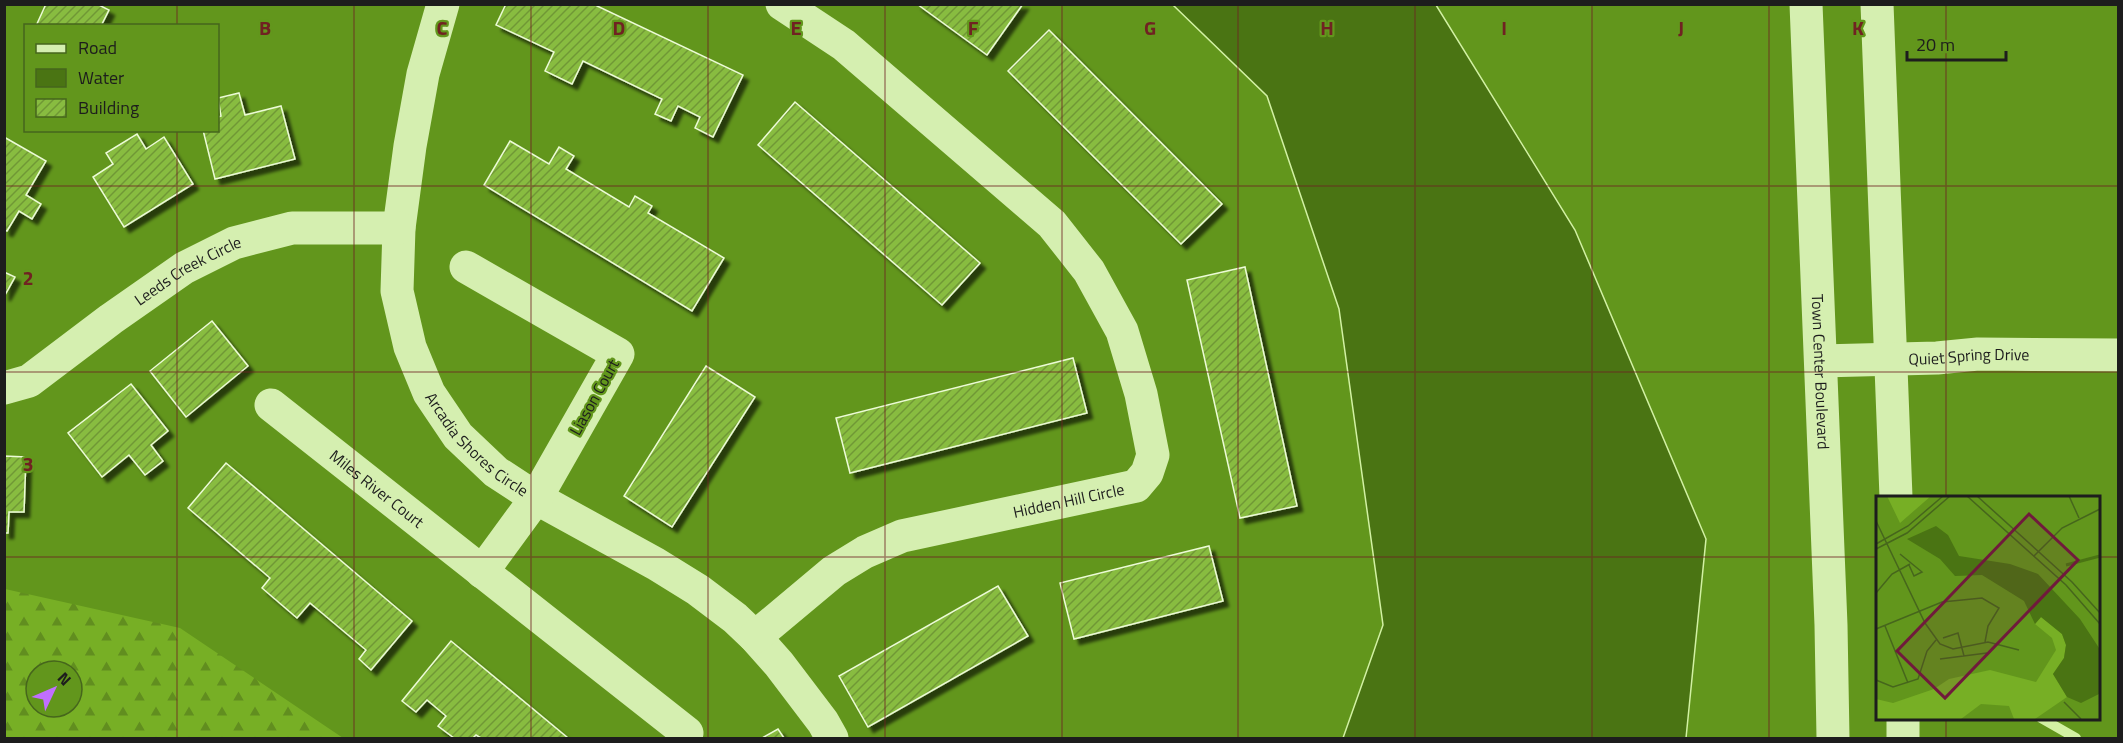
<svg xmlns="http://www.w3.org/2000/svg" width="2123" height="743" viewBox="0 0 2123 743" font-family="'Titillium Web',sans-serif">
  <defs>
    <pattern id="forest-firs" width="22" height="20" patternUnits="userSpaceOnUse" patternTransform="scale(1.5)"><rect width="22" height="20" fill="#77af25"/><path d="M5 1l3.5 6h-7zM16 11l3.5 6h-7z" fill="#618e1f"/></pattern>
    <pattern id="building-hatch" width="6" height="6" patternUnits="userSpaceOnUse" patternTransform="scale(1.5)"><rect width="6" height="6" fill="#88bc40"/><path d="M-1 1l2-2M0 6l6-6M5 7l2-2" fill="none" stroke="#6f9835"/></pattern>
    <filter id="shadow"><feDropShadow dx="5.5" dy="5.5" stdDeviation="1.5" flood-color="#0009"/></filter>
  </defs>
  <rect width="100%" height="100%" fill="#62961c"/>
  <!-- forest -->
  <path fill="url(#forest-firs)" fill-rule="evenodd" d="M 5,589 L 180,628 L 343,738 L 5,738 ZM 36,671 L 72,671 L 72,707 L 36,707 Z"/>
  <!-- water -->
  <polygon fill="#4a7413" stroke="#d2f1a3" stroke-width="1.5" points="1173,5 1436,5 1575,230 1706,539 1686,738 1343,738 1383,625 1339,309 1267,96"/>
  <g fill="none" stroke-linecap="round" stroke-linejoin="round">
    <!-- stream -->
    <polyline stroke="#d2f1a3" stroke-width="10" points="2041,718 2076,738"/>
  </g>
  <!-- building -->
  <g fill="url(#building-hatch)" stroke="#ecfbd6" stroke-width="1.5" filter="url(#shadow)">
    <polygon points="46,4 97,4 109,10 101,26 36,26"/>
    <polygon points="506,4 593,4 743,75 713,137 695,128 700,117 678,106 671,121 655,114 662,99 583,61 572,84 545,71 554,52 496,25"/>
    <polygon points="917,4 1023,4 987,55"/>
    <polygon points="1049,30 1222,204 1181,244 1008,71"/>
    <polygon points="239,93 245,115 281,106 295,159 215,179 203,130 218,130 218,117 221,116 218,98"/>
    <polygon points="795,102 980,263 942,305 758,145"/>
    <polygon points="137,134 146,149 164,137 193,184 124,227 93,177 113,164 106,153"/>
    <polygon points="4,137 46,161 26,195 41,204 32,219 19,211 7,231 4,230"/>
    <polygon points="510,141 549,164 559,147 574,156 566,169 629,207 635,196 652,206 648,213 724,258 692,311 484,185"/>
    <polygon points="1245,267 1297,506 1240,518 1187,280"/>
    <polygon points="4,272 15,277 5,295 4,295"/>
    <polygon points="212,321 248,366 186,417 150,371"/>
    <polygon points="1073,358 1087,413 850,473 836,418"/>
    <polygon points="706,366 755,397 672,527 624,496"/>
    <polygon points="131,384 168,431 151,445 163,461 145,475 129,455 102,477 68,433"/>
    <polygon points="4,456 26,457 24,512 9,512 8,533 4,533"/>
    <polygon points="226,463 412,621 371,670 359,659 366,650 310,603 297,618 262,588 270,578 188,508"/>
    <polygon points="1209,546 1223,601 1074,639 1060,583"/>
    <polygon points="998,586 1028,636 868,727 839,676"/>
    <polygon points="451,641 568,738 481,738 476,735 473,738 454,738 438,726 446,716 427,700 416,712 402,701"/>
    <polygon points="778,729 784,738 762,738"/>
  </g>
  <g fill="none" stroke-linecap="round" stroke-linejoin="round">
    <!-- minor -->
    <g stroke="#d5efb0" stroke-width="33">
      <path id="s1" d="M 443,4 L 423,74 L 410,146 L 399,228 L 397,291 L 410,347 L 429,393 L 458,436 L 496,472 L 536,498 L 656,564 L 698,590 L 735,618 L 755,637 L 779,664 L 823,722 L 832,738"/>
      <path id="s2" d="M 1806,4 L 1831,625 L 1833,738"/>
      <polyline points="1877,4 1896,497"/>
      <polyline points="466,267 618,354 536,498 482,572"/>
      <path id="s3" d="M 1821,361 L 1937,358 L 1978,354 L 2118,355"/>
      <path id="s4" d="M 4,388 L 29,381 L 111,319 L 184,268 L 234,243 L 292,228 L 399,228"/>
      <path id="s5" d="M 271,405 L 687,733"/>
      <path id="s6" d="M 755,637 L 834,571 L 865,552 L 902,536 L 1136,486 L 1147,473 L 1153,455 L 1141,394 L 1122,331 L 1089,271 L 1052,224 L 844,45 L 782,4"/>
      <polyline points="1903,718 1903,738"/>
    </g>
  </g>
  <!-- grid -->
  <path fill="none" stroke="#702222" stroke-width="1.5" stroke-opacity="0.55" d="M 177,4 L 177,26M 354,4 L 354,738M 531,4 L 531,738M 708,4 L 708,738M 885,4 L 885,738M 1062,4 L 1062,738M 1238,4 L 1238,738M 1415,4 L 1415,738M 1592,4 L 1592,738M 1769,4 L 1769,738M 1946,4 L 1946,497M 177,130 L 177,738M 4,186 L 2118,186M 4,372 L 2118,372M 4,557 L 1877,557M 2098,557 L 2118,557M 1946,718 L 1946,738"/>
  <g text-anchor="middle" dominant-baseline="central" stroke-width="4.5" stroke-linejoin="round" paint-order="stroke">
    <!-- street labels -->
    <g font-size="16" fill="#1d1d1d" stroke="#62961c">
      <text stroke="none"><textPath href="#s4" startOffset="220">Leeds Creek Circle</textPath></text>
      <text stroke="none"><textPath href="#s3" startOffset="148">Quiet Spring Drive</textPath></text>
      <text stroke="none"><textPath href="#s2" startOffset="368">Town Center Boulevard</textPath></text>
      <text transform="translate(594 397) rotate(-61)">Liason Court</text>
      <text stroke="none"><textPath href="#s1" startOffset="470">Arcadia Shores Circle</textPath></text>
      <text stroke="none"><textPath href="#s5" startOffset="135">Miles River Court</textPath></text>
      <text stroke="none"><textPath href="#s6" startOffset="350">Hidden Hill Circle</textPath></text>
    </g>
  </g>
  <!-- overview -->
  <g transform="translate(1876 496)">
    <rect width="224" height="224" fill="#62961c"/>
    <path d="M 11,0 L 55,0 L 24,27 ZM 165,121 L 186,138 L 190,149 L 188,162 L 177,178 L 191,201 L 159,223 L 138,223 L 133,210 L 105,208 L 85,223 L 0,223 L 0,203 L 17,207 L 58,193 L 73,183 L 114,174 L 160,186 L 180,154 L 176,142 L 159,128 Z" fill="#77af25"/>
    <path d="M 60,30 L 72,39 L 83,60 L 134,68 L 162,78 L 204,123 L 223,152 L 223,198 L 205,207 L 191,201 L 177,178 L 188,162 L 190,149 L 186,138 L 165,121 L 159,128 L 148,105 L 106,79 L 79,80 L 64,63 L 31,43 Z" fill="#4a7413"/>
    <path fill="none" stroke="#4a7413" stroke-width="3" d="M 190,69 L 224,60"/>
    <path fill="none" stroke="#46661c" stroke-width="1.5" d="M 91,0 L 190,89 L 224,128M 101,0 L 196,86 L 224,117M 193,0 L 203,22M 0,25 L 49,127 L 64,148 L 77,153 L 112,146 L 143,154M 0,48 L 32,30 L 67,0M 0,53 L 31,37 L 74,0M 24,58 L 46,76 L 38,80 L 33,69M 158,60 L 186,32 L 224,13M 0,97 L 16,78 L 34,68M 9,130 L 32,187M 0,133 L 66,106 L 106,102 L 123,112 L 112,130 L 109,146M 67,142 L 82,137 L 88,160M 64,163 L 111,157M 0,184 L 17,191 L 42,183 L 51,155 L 60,144M 188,206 L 205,223"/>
    <path fill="#701a3c" fill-opacity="0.15" stroke="#701a3c" stroke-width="3" d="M 153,18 L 202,64 L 69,202 L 21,155 Z"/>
    <rect width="224" height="224" fill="none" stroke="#1d1d1d" stroke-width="3"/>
  </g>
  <g font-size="20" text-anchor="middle" font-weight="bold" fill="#702222" stroke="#62961c" stroke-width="4.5" stroke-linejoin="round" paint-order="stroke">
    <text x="265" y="35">B</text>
    <text x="442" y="35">C</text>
    <text x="619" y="35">D</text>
    <text x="796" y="35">E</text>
    <text x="973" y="35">F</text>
    <text x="1150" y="35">G</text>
    <text x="1327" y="35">H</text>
    <text x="1504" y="35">I</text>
    <text x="1681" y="35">J</text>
    <text x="1858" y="35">K</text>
    <text x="28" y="285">2</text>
    <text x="28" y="471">3</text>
  </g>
  <!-- border -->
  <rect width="2123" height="743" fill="none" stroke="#1d1d1d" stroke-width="12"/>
  <!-- legend -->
  <rect x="24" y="24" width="195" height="108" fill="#62961c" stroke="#46661c" stroke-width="1.5"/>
  <rect x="36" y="44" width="30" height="9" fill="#d5efb0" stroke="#46661c" stroke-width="1.5"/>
  <text x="78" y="54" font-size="18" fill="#1d1d1d">Road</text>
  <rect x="36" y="69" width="30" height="18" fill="#4a7413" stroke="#46661c" stroke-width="1.5"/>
  <text x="78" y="84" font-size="18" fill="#1d1d1d">Water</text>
  <rect x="36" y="99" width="30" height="18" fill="url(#building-hatch)" stroke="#46661c" stroke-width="1.5"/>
  <text x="78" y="114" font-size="18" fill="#1d1d1d">Building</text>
  <!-- north arrow -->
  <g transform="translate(54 689) rotate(46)"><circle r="28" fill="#62961c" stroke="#46661c" stroke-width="1.5"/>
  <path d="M0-4.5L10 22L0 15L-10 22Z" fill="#c16eff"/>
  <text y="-9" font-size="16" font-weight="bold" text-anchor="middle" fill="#1d1d1d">N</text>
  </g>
  <!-- scale -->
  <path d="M1907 51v9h99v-9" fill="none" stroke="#1d1d1d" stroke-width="3"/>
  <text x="1916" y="51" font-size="18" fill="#1d1d1d" stroke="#62961c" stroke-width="4.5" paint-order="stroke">20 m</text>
</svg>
